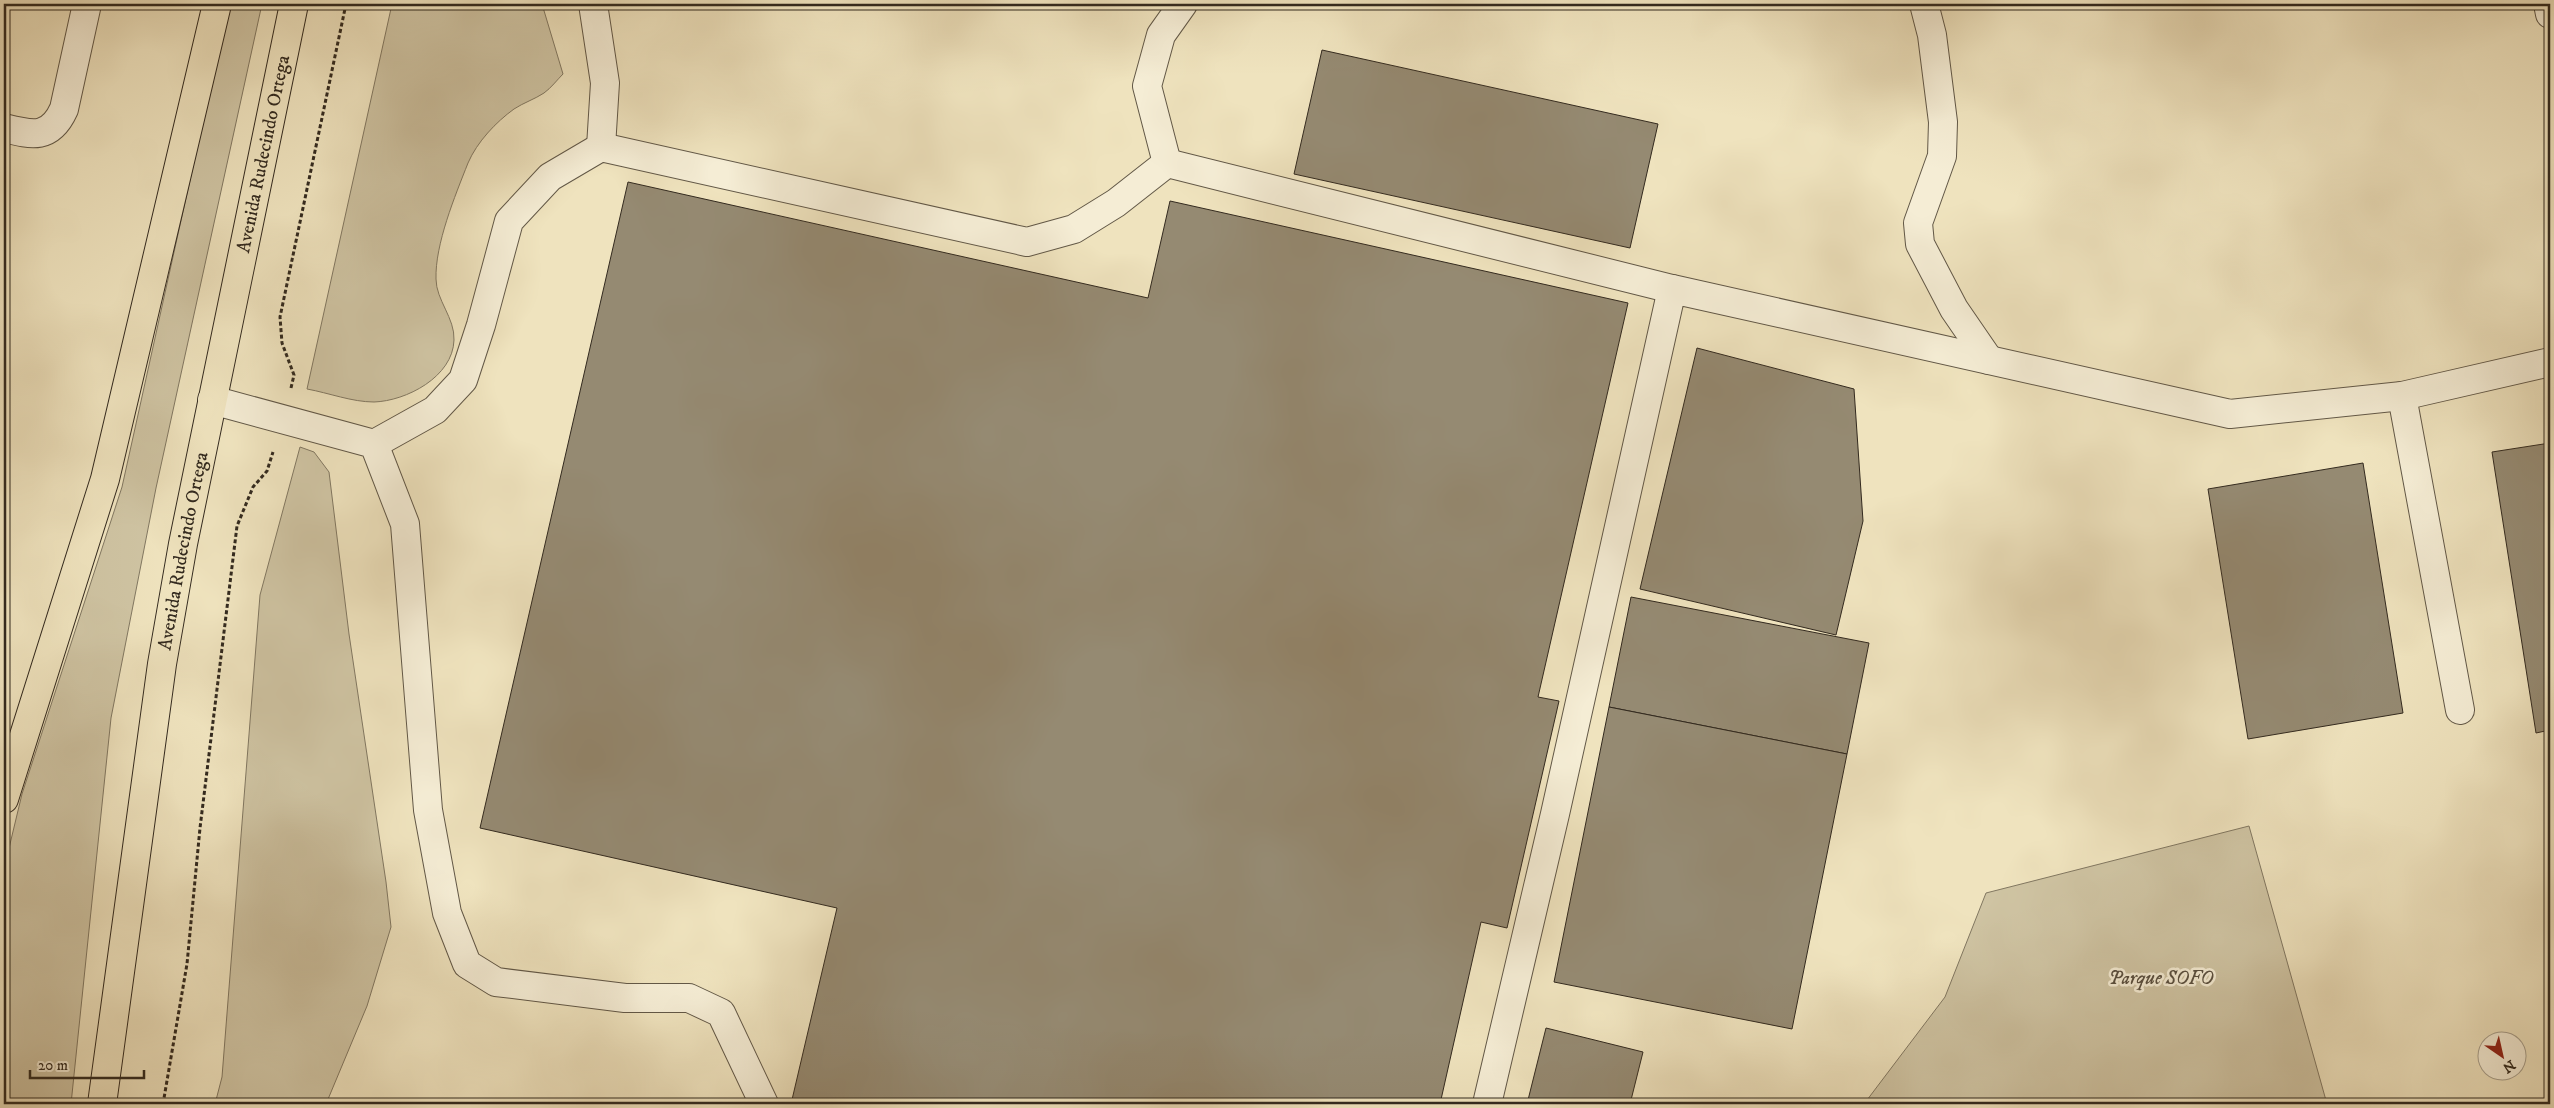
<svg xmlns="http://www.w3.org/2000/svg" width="2554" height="1108" viewBox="0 0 2554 1108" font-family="'IM FELL DW Pica',serif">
  <rect width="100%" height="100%" fill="#efe3be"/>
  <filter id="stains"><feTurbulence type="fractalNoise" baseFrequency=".004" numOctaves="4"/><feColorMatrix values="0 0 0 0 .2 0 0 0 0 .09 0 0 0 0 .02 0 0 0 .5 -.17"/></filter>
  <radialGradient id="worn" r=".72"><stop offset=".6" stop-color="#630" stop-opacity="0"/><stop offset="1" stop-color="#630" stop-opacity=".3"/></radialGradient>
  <!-- green -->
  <g fill="#cfc4a3" stroke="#817761">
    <polygon points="229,4 262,4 156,488 111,718 71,1104 4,1104 4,869 22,794 122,487"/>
    <path d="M 392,4 L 542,4 L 563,74 C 557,80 551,88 544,93 C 535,99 523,103 514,109 C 496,122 477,142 468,163 C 455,196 435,244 436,279 C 436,300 455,318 454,340 C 453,377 406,401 374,402 C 352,402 329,393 307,389 Z"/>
    <polygon points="300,447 314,452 329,472 349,634 386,882 391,927 367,1006 326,1104 215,1104 222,1077 260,595"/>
    <polygon points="2249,826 2327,1104 1864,1104 1945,997 1986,893"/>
  </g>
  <!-- building -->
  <g fill="#958a72" stroke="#332a1f">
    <polygon points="1322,50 1658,124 1630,248 1294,174"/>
    <polygon points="628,182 1148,298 1170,201 1628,303 1538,697 1559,701 1507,928 1481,922 1440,1104 791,1104 837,908 480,828"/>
    <polygon points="1697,348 1854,389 1863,521 1836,635 1640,589"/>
    <polygon points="2550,443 2550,730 2536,733 2492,452"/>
    <polygon points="2363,463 2403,713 2248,739 2208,489"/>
    <polygon points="1631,597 1869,643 1847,754 1609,707"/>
    <polygon points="1609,707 1847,754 1792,1029 1554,982"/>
    <polygon points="1546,1028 1643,1052 1630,1104 1527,1104"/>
  </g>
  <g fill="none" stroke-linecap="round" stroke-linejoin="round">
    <!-- minor casing -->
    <g stroke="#625847" stroke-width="30">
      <g id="minor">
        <polyline points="593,4 605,83 601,147"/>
        <polyline points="1924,4 1932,35 1943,122 1942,156 1918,223 1920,244 1954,309 1989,360"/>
        <polyline points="2548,4 2550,14"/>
        <path d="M 4,128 C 32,135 50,140 64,109 L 87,4"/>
        <polyline points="1167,163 1147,86 1161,35 1183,4"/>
        <polyline points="2402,396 2460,710"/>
        <polyline points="212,400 374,444 405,524 428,810 447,913 467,964 496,982 625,998 689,998 721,1013 764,1104"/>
        <polyline points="374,444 435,410 463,380 481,325 509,221 550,177 601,147 1027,242 1074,229 1116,203 1167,163 1672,289"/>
        <polyline points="1487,1104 1555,814 1672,289 2230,414 2402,396 2550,362"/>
      </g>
    </g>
    <!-- major casing -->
    <g stroke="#332a1f" stroke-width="30">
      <g id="major">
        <polyline points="4,799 105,479 217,4"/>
        <path id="s1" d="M 102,1104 L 162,664 L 183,544 L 294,4"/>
      </g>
    </g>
    <!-- path -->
    <g stroke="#332a1f" stroke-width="3" stroke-dasharray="4 2.5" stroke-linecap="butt">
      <polyline points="291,388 294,375 282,343 280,317 346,4"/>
      <polyline points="163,1104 187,964 200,828 237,526 253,487 267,471 273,452"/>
    </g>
    <!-- minor -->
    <use href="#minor" stroke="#f5edd5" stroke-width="28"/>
    <!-- major -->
    <use href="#major" stroke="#efe3be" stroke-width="28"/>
  </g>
  <g text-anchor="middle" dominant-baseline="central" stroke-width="5" stroke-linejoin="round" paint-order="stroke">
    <!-- street labels -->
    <g font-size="19" fill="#332a1f" stroke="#f5edd5">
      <text stroke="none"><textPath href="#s1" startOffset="964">Avenida Rudecindo Ortega</textPath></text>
      <text stroke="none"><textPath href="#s1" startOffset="559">Avenida Rudecindo Ortega</textPath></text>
    </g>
    <!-- park labels -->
    <g font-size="19" font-style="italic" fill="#5a5040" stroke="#f5edd5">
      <text x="2161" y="978">Parque SOFO</text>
    </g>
  </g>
  <!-- margin -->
  <rect width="2554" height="1108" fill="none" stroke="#efe3be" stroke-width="20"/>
  <rect x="5" y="5" width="2544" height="1098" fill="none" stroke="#332a1f" stroke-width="2.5"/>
  <rect x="10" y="10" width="2534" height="1088" fill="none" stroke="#332a1f"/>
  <!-- north arrow -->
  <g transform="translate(2502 1056) rotate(146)"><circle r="24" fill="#f5edd5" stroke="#a79f8c"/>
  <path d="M0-4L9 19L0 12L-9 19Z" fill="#8f2418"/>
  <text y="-8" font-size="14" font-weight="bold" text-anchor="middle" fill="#332a1f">N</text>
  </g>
  <!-- scale -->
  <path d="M30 1070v8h114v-8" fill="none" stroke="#332a1f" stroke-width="2.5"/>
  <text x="38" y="1070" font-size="15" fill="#332a1f" stroke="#f5edd5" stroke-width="4" paint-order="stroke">20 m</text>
  <rect width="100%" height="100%" filter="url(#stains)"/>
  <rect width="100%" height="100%" fill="url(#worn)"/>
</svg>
